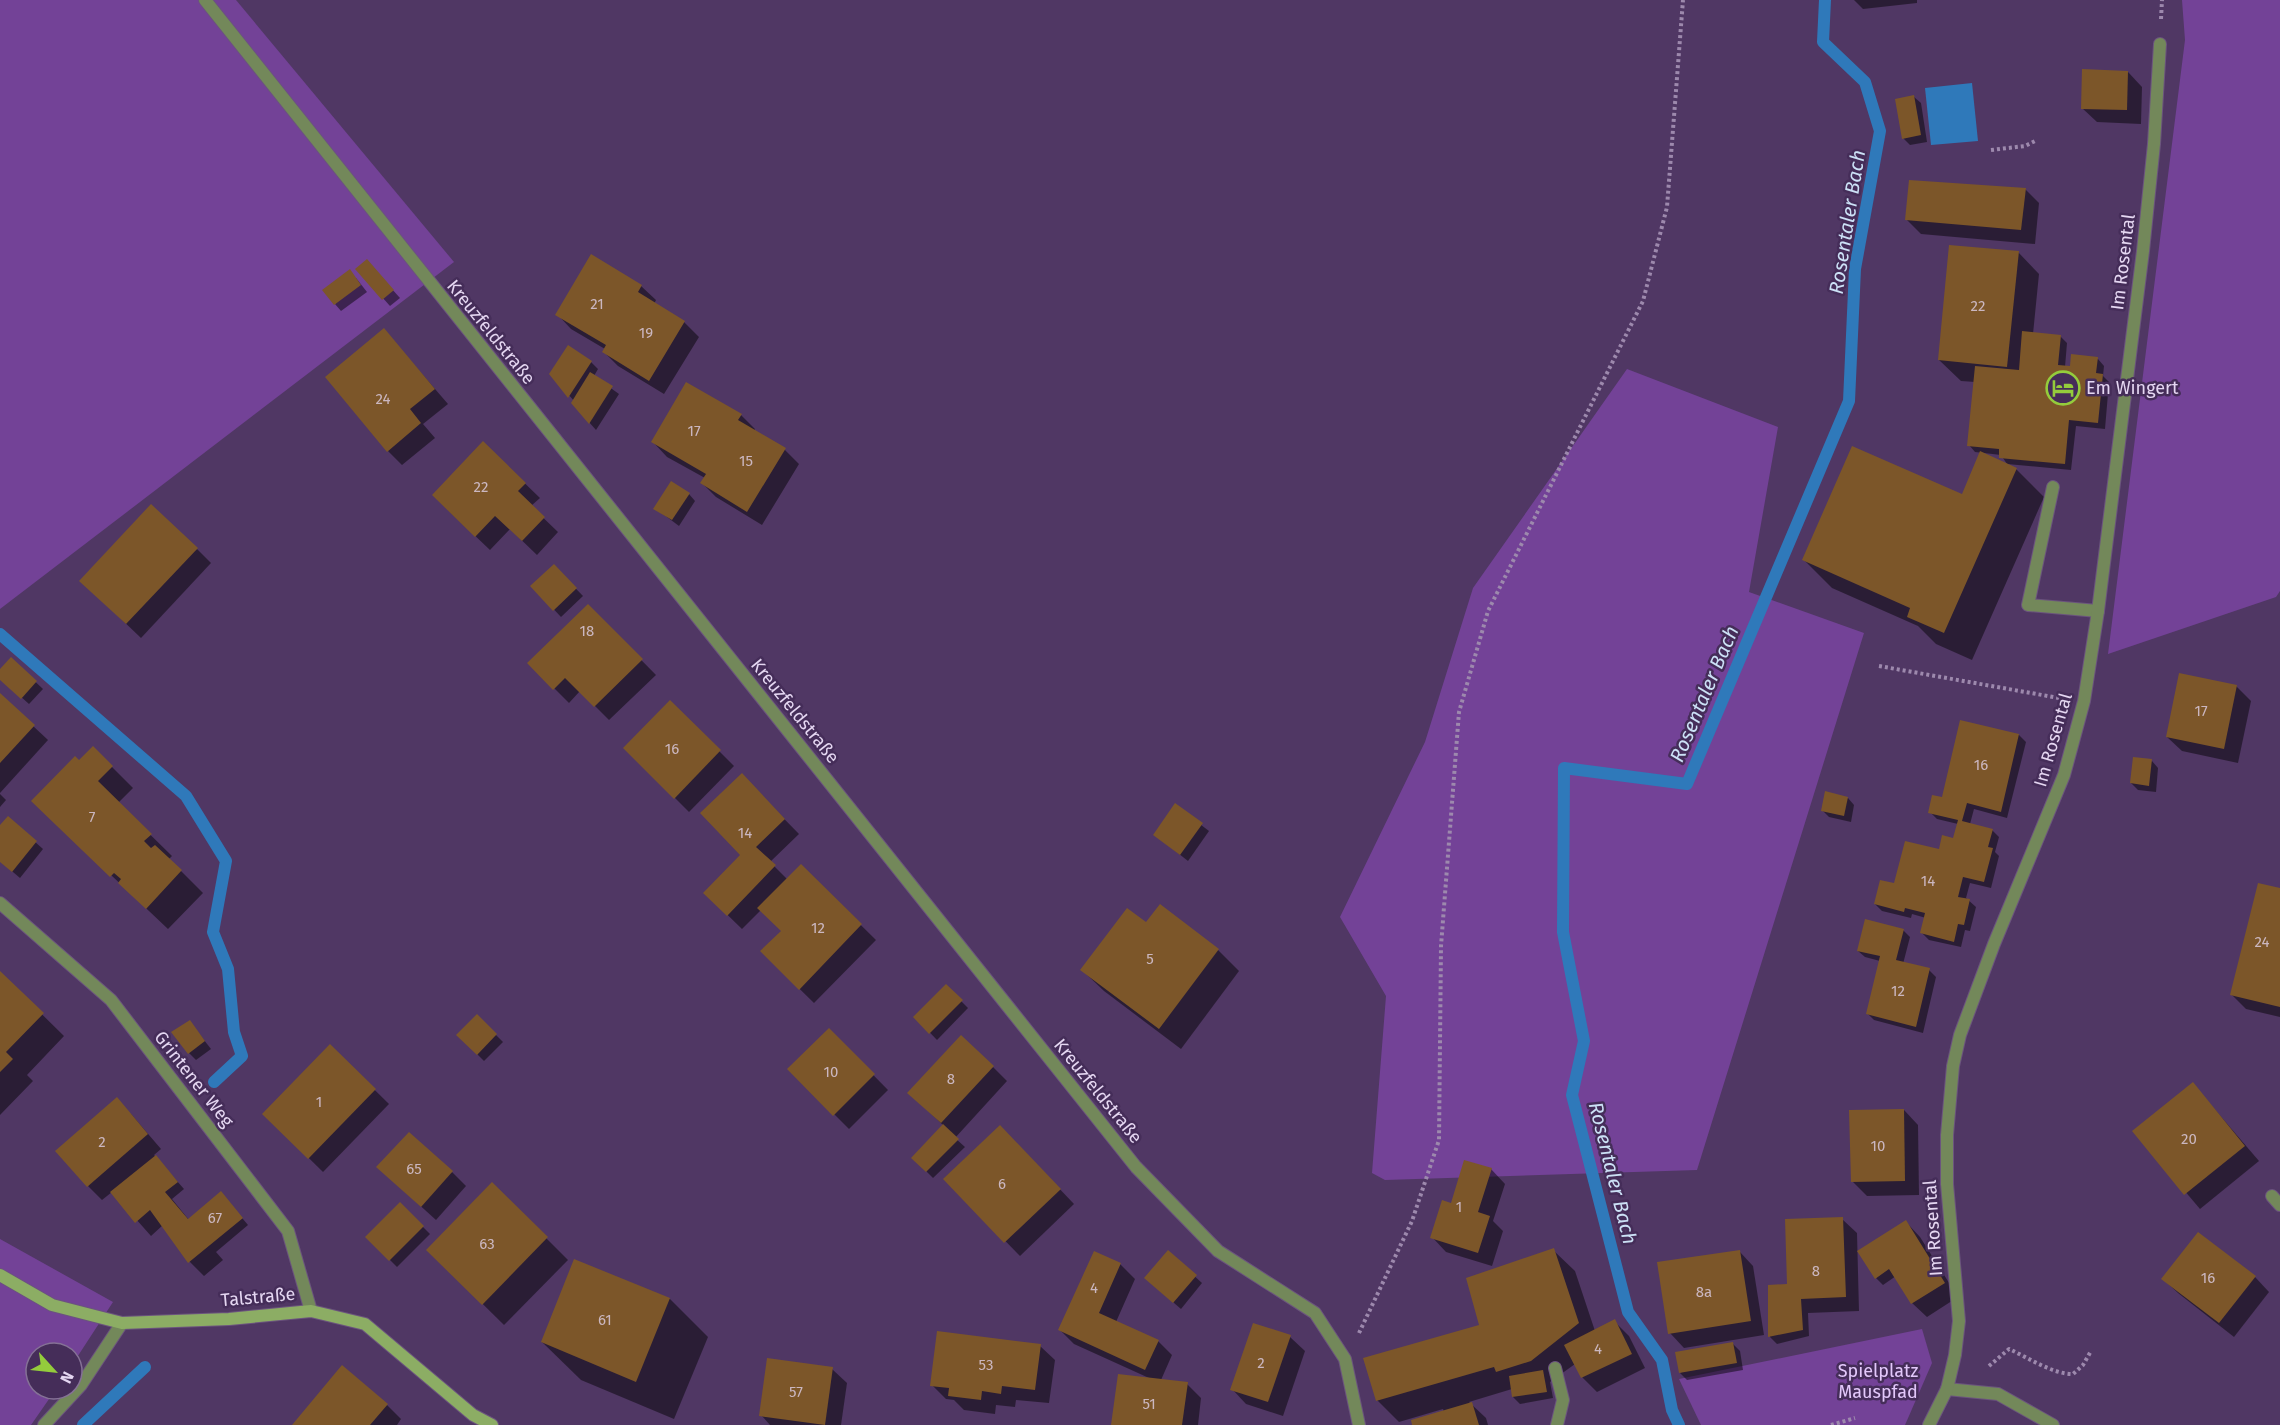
<svg xmlns="http://www.w3.org/2000/svg" width="2280" height="1425" viewBox="0 0 2280 1425" font-family="'Fira Sans',sans-serif">
  <rect width="100%" height="100%" fill="#503764"/>
  <!-- green -->
  <g fill="#734297">
    <polygon points="0,0 236,0 454,262 0,609"/>
    <polygon points="2182,0 2280,0 2280,591 2276,597 2108,654 2185,40"/>
    <polygon points="1627,369 1778,427 1749,592 1864,633 1697,1170 1385,1180 1372,1173 1386,996 1340,917 1425,742 1473,588"/>
    <polygon points="0,1239 113,1302 72,1365 72,1353 36,1353 36,1389 56,1389 31,1425 0,1425"/>
    <polygon points="1922,1329 1932,1363 1905,1425 1701,1425 1679,1379"/>
  </g>
  <!-- water -->
  <polygon fill="#2f79ba" points="1972,83 1978,141 1931,145 1925,88"/>
  <!-- shadow -->
  <g fill="#0007">
    <polygon points="1854,0 1917,0 1917,3 1863,9"/>
    <polygon points="2128,72 2142,87 2141,124 2097,122 2082,108"/>
    <polygon points="1914,97 1921,103 1927,142 1910,145 1903,138"/>
    <polygon points="2025,189 2039,203 2035,244 1921,234 1907,220"/>
    <polygon points="2018,252 2039,274 2033,334 2060,336 2067,343 2065,367 2071,368 2098,359 2104,366 2103,376 2109,382 2105,429 2076,426 2071,470 2007,464 2001,455 1975,452 1969,445 1975,382 1961,381 1939,360"/>
    <polygon points="373,268 400,298 390,306 357,269"/>
    <polygon points="356,278 367,292 341,311 335,304"/>
    <polygon points="641,286 656,300 654,304 684,322 699,337 664,394 618,366 604,352 605,349 571,329 557,314"/>
    <polygon points="384,330 448,404 423,424 435,438 402,465 388,451"/>
    <polygon points="591,362 598,369 594,376 619,394 596,430 572,403 574,401 551,374"/>
    <polygon points="741,415 755,429 754,431 785,450 799,464 762,525 716,497 702,483 705,478 667,457 653,442"/>
    <polygon points="483,443 540,498 531,506 558,532 537,555 510,529 490,550 448,510"/>
    <polygon points="2016,469 2044,497 1972,660 1936,644 1918,626 1832,588 1804,560 1962,496"/>
    <polygon points="689,494 695,501 679,526 655,508"/>
    <polygon points="197,549 211,563 141,638 96,595"/>
    <polygon points="554,566 583,596 561,617 532,586"/>
    <polygon points="588,606 656,675 609,720 580,691 569,703 529,663"/>
    <polygon points="11,659 43,689 29,704 0,678 0,671"/>
    <polygon points="2236,686 2251,701 2238,763 2182,751 2167,737"/>
    <polygon points="0,695 48,740 0,793"/>
    <polygon points="670,702 734,766 689,812 625,748"/>
    <polygon points="1962,722 2019,735 2026,742 2007,818 1974,809 1970,824 1992,830 1999,837 1995,852 1999,856 1991,888 1970,883 1966,898 1976,907 1970,931 1965,930 1961,947 1929,940 1922,933 1926,918 1912,914 1911,918 1882,911 1875,904 1895,885 1954,840 1958,824 1937,819 1930,812 1943,799"/>
    <polygon points="93,748 133,788 118,803 172,856 169,859 203,893 168,929 55,822 79,762"/>
    <polygon points="2152,761 2158,768 2156,792 2138,790 2131,783"/>
    <polygon points="756,790 799,834 770,862 787,879 801,866 876,940 814,1003 762,952 783,931 761,910 742,929 705,893 742,855"/>
    <polygon points="0,794 6,800 0,807"/>
    <polygon points="1848,798 1854,805 1851,822 1829,817 1823,811"/>
    <polygon points="1175,805 1209,831 1188,861 1155,835"/>
    <polygon points="8,818 43,849 20,878 0,861 0,828"/>
    <polygon points="2280,890 2280,1017 2246,1009 2232,995"/>
    <polygon points="1146,924 1218,950 1239,971 1181,1049 1104,991 1082,970"/>
    <polygon points="1903,930 1910,937 1903,964 1929,970 1936,977 1923,1033 1874,1020 1867,1013 1880,961 1865,957 1858,951"/>
    <polygon points="0,973 64,1036 27,1075 33,1081 0,1115"/>
    <polygon points="946,986 968,1008 937,1040 915,1017"/>
    <polygon points="477,1016 503,1042 484,1061 458,1035"/>
    <polygon points="190,1022 211,1049 196,1060 189,1053"/>
    <polygon points="829,1030 888,1090 849,1129 789,1069"/>
    <polygon points="330,1046 389,1104 323,1172 264,1114"/>
    <polygon points="993,1067 1007,1081 955,1138 965,1147 933,1178 913,1158 944,1126 924,1107"/>
    <polygon points="2193,1084 2259,1161 2200,1209 2134,1131"/>
    <polygon points="1904,1110 1918,1125 1919,1195 1867,1196 1853,1182"/>
    <polygon points="131,1114 161,1149 154,1155 184,1189 172,1199 189,1220 227,1200 248,1225 216,1252 223,1260 204,1276 190,1262 163,1225 151,1236 112,1192 102,1200 88,1186"/>
    <polygon points="1014,1141 1074,1204 1020,1256 945,1179"/>
    <polygon points="1491,1169 1505,1184 1493,1221 1503,1231 1492,1266 1446,1252 1432,1237 1452,1205"/>
    <polygon points="452,1172 466,1186 436,1220 393,1181"/>
    <polygon points="492,1184 568,1260 504,1325 428,1250"/>
    <polygon points="400,1204 430,1234 397,1267 367,1237"/>
    <polygon points="1842,1219 1857,1233 1859,1311 1808,1313 1809,1336 1777,1344 1770,1337 1770,1287 1786,1286"/>
    <polygon points="1906,1222 1920,1237 1958,1297 1927,1317 1912,1303 1896,1276 1883,1285 1876,1278"/>
    <polygon points="1553,1250 1575,1271 1595,1331 1614,1321 1629,1336 1645,1368 1597,1392 1582,1377 1575,1364 1550,1382 1553,1398 1520,1404 1513,1397 1512,1389 1469,1402 1486,1418 1488,1425 1414,1425 1444,1412 1443,1409 1399,1422 1377,1400 1481,1326"/>
    <polygon points="1739,1251 1753,1266 1764,1335 1684,1348 1670,1333"/>
    <polygon points="1168,1252 1202,1283 1181,1309 1152,1284"/>
    <polygon points="575,1261 670,1299 708,1337 674,1419 581,1380 542,1342"/>
    <polygon points="1120,1264 1135,1279 1116,1322 1158,1341 1172,1355 1161,1380 1187,1384 1201,1398 1198,1425 1112,1425 1149,1378 1074,1344 1060,1330"/>
    <polygon points="2255,1277 2269,1292 2234,1337 2178,1293 2163,1279"/>
    <polygon points="1290,1337 1305,1351 1283,1416 1246,1404 1232,1389"/>
    <polygon points="1733,1344 1740,1351 1743,1370 1687,1380 1680,1373"/>
    <polygon points="1040,1346 1055,1360 1049,1403 1016,1400 1015,1407 996,1405 995,1414 964,1410 954,1400 946,1399 932,1385"/>
    <polygon points="832,1369 847,1383 841,1425 770,1425 761,1415"/>
    <polygon points="387,1405 401,1419 397,1425 294,1425"/>
  </g>
  <g fill="none" stroke-linecap="round" stroke-linejoin="round">
    <!-- stream -->
    <g stroke="#2f79ba" stroke-width="12">
      <polyline points="0,634 186,796 226,861 213,932 228,969 234,1032 242,1056 214,1082"/>
      <polyline points="83,1425 145,1367"/>
      <polyline points="1679,1425 1672,1410 1662,1360 1628,1312 1572,1095 1584,1041 1563,932 1564,768 1687,784 1849,401 1855,269 1880,131 1865,82 1823,42 1825,0"/>
    </g>
  </g>
  <!-- building -->
  <g fill="#7c5629">
    <polygon points="2082,69 2128,71 2127,110 2081,109"/>
    <polygon points="1914,95 1921,135 1902,139 1895,99"/>
    <polygon points="1909,180 2026,188 2021,230 1905,220"/>
    <polygon points="1949,245 2019,251 2007,367 1938,360"/>
    <polygon points="591,254 642,285 638,292 685,321 649,381 602,352 606,345 555,315"/>
    <polygon points="367,259 394,290 382,300 355,269"/>
    <polygon points="350,269 361,285 334,305 322,290"/>
    <polygon points="384,328 435,389 410,409 421,423 387,452 325,377"/>
    <polygon points="2022,331 2061,335 2058,365 2070,366 2071,354 2098,357 2096,373 2103,374 2098,423 2069,420 2065,464 1999,458 1999,449 1967,446 1975,366 2019,370"/>
    <polygon points="568,345 592,361 568,398 549,374"/>
    <polygon points="590,372 613,386 589,424 571,403"/>
    <polygon points="686,382 742,414 738,420 786,448 747,512 700,483 706,474 651,442"/>
    <polygon points="483,441 526,483 518,491 545,517 522,541 495,516 475,537 432,495"/>
    <polygon points="1852,446 1962,494 1980,451 2017,468 1944,633 1907,617 1910,608 1802,560"/>
    <polygon points="671,481 690,493 672,520 653,509"/>
    <polygon points="151,504 198,548 126,624 79,581"/>
    <polygon points="554,564 577,588 553,611 530,586"/>
    <polygon points="588,604 643,659 594,707 565,678 553,690 527,663"/>
    <polygon points="11,657 37,681 21,699 0,680 0,669"/>
    <polygon points="2179,673 2237,685 2224,749 2166,737"/>
    <polygon points="0,693 35,725 0,763"/>
    <polygon points="670,700 721,750 674,799 623,748"/>
    <polygon points="1960,720 2019,734 2001,812 1967,803 1962,821 1993,829 1988,847 1993,848 1984,882 1963,877 1958,897 1970,899 1964,925 1958,924 1954,942 1920,933 1925,913 1905,908 1904,912 1874,904 1880,880 1894,883 1905,841 1939,849 1942,835 1953,838 1958,820 1928,813 1932,795 1942,797"/>
    <polygon points="93,746 113,766 98,781 152,834 144,841 151,848 155,845 182,870 146,909 118,883 121,879 114,873 110,877 31,801 75,756 79,760"/>
    <polygon points="2133,757 2152,759 2149,786 2130,783"/>
    <polygon points="742,773 785,819 756,847 776,865 727,916 703,893 740,855 700,813"/>
    <polygon points="1825,791 1848,797 1844,816 1821,811"/>
    <polygon points="1175,803 1203,823 1180,855 1153,835"/>
    <polygon points="8,816 37,841 12,872 0,862 0,825"/>
    <polygon points="801,864 862,924 799,990 760,951 781,931 757,908"/>
    <polygon points="2258,883 2280,888 2280,1007 2230,995"/>
    <polygon points="1160,904 1219,949 1159,1029 1080,970 1127,908 1146,922"/>
    <polygon points="1865,919 1904,929 1896,960 1930,968 1916,1027 1866,1014 1880,956 1857,951"/>
    <polygon points="0,971 44,1013 6,1052 13,1059 0,1072"/>
    <polygon points="946,984 963,1000 929,1034 913,1017"/>
    <polygon points="477,1014 497,1034 477,1055 456,1035"/>
    <polygon points="190,1020 205,1041 188,1054 171,1032"/>
    <polygon points="829,1028 875,1074 833,1116 787,1069"/>
    <polygon points="961,1035 994,1066 941,1123 907,1093"/>
    <polygon points="330,1044 376,1089 308,1159 262,1114"/>
    <polygon points="2193,1082 2245,1146 2184,1195 2132,1131"/>
    <polygon points="117,1097 148,1134 87,1187 55,1151"/>
    <polygon points="1904,1109 1905,1181 1851,1182 1849,1110"/>
    <polygon points="943,1124 959,1139 926,1172 911,1158"/>
    <polygon points="1000,1125 1061,1189 1004,1243 943,1179"/>
    <polygon points="409,1132 453,1171 421,1207 376,1167"/>
    <polygon points="156,1155 178,1182 165,1192 188,1219 221,1191 243,1218 188,1263 150,1210 135,1223 110,1192"/>
    <polygon points="1464,1160 1492,1168 1478,1212 1490,1216 1478,1253 1430,1238 1442,1200 1451,1203"/>
    <polygon points="492,1182 548,1237 482,1305 426,1250"/>
    <polygon points="400,1202 424,1226 389,1261 365,1237"/>
    <polygon points="1843,1217 1846,1297 1801,1299 1803,1330 1768,1337 1768,1285 1787,1284 1785,1219"/>
    <polygon points="1906,1220 1945,1283 1911,1304 1889,1269 1875,1279 1857,1251"/>
    <polygon points="2198,1232 2256,1276 2219,1323 2161,1279"/>
    <polygon points="1554,1248 1579,1323 1531,1361 1496,1372 1494,1367 1376,1401 1363,1358 1479,1325 1466,1278"/>
    <polygon points="1168,1250 1197,1275 1173,1303 1144,1278"/>
    <polygon points="1740,1250 1751,1321 1668,1334 1657,1262"/>
    <polygon points="1094,1251 1121,1263 1099,1313 1159,1340 1145,1370 1058,1330"/>
    <polygon points="574,1259 670,1298 636,1382 541,1342"/>
    <polygon points="1615,1319 1632,1354 1581,1378 1564,1345"/>
    <polygon points="1253,1323 1291,1335 1268,1402 1230,1390"/>
    <polygon points="937,1331 1041,1344 1035,1390 1002,1386 1001,1394 982,1391 981,1400 948,1396 949,1388 930,1386"/>
    <polygon points="1733,1342 1737,1363 1679,1373 1675,1352"/>
    <polygon points="767,1358 833,1367 825,1425 759,1416"/>
    <polygon points="342,1365 388,1404 370,1425 292,1425"/>
    <polygon points="1543,1370 1547,1392 1512,1397 1509,1376"/>
    <polygon points="1118,1374 1188,1382 1182,1425 1111,1425"/>
    <polygon points="1472,1402 1479,1425 1412,1425 1411,1420"/>
  </g>
  <g fill="none" stroke-linecap="round" stroke-linejoin="round">
    <!-- service casing -->
    <g stroke="#6b547e" stroke-width="14">
      <g id="service">
        <polyline points="2053,487 2028,605 2098,611"/>
        <polyline points="1555,1368 1563,1400 1557,1425"/>
      </g>
    </g>
    <!-- minor casing -->
    <g stroke="#6b547e" stroke-width="14">
      <g id="minor">
        <polyline points="205,0 1136,1167 1218,1251 1315,1313 1345,1359 1359,1425"/>
        <polyline points="0,903 111,1000 288,1231 311,1311"/>
        <polyline points="2272,1196 2280,1205"/>
        <polyline points="1947,1389 1998,1394 2053,1425"/>
        <polyline points="44,1425 81,1385 122,1323"/>
        <polyline points="1929,1425 1947,1389 1955,1355 1959,1321 1947,1184 1947,1135 1953,1066 1960,1035 1994,944 2064,775 2084,701 2098,611 2143,251 2154,144 2160,44"/>
      </g>
    </g>
    <!-- secondary casing -->
    <g stroke="#6b547e" stroke-width="14">
      <polyline id="secondary" points="0,1275 52,1305 122,1323 229,1319 311,1311 365,1324 473,1415 492,1425"/>
    </g>
    <!-- path -->
    <g stroke="#9d89ad" stroke-width="4" stroke-dasharray="3 3" stroke-linecap="butt">
      <polyline points="2161,19 2162,0"/>
      <polyline points="1991,150 2025,146 2037,140"/>
      <polyline points="1879,666 2059,698"/>
      <polyline points="1359,1333 1412,1221 1439,1140 1441,946 1459,712 1488,611 1643,301 1667,207 1683,0"/>
      <path d="M 1989,1366 L 2009,1349 C 2029,1358 2052,1374 2073,1374 L 2083,1365 L 2091,1351"/>
      <polyline points="1831,1425 1855,1418"/>
    </g>
    <!-- service -->
    <use href="#service" stroke="#73885a" stroke-width="12"/>
    <!-- minor -->
    <use href="#minor" stroke="#73885a" stroke-width="12"/>
    <!-- secondary -->
    <use href="#secondary" stroke="#8cad64" stroke-width="12"/>
  </g>
  <!-- icons -->
  <defs>
    <g id="hotel-ring" transform="scale(1.725)"><circle r="9.5" fill="#452d59" stroke="#94cc3c" stroke-width="1.5"/><path d="M-6-4.5h1.5V1H6V5H4.5V3h-9V5H-6ZM-4 0a1.8 1.8 0 1 1 3.6 0ZM.5 0V-2.5h3Q6-2.5 6 0Z" fill="#94cc3c"/></g>
  </defs>
  <g fill-rule="evenodd">
    <use href="#hotel-ring" x="2063" y="388"/>
  </g>
  <g text-anchor="middle" dominant-baseline="central" stroke-width="5" stroke-linejoin="round" paint-order="stroke">
    <!-- number labels -->
    <g font-size="15" fill="#cbb7c0">
      <text x="597" y="304">21</text>
      <text x="1978" y="306">22</text>
      <text x="646" y="333">19</text>
      <text x="383" y="399">24</text>
      <text x="694" y="431">17</text>
      <text x="746" y="461">15</text>
      <text x="481" y="487">22</text>
      <text x="587" y="631">18</text>
      <text x="2201" y="711">17</text>
      <text x="672" y="749">16</text>
      <text x="1981" y="765">16</text>
      <text x="92" y="817">7</text>
      <text x="745" y="833">14</text>
      <text x="1928" y="881">14</text>
      <text x="818" y="928">12</text>
      <text x="2262" y="942">24</text>
      <text x="1150" y="959">5</text>
      <text x="1898" y="991">12</text>
      <text x="831" y="1072">10</text>
      <text x="951" y="1079">8</text>
      <text x="319" y="1102">1</text>
      <text x="2189" y="1139">20</text>
      <text x="102" y="1142">2</text>
      <text x="1878" y="1146">10</text>
      <text x="414" y="1169">65</text>
      <text x="1002" y="1184">6</text>
      <text x="1459" y="1207">1</text>
      <text x="215" y="1218">67</text>
      <text x="487" y="1244">63</text>
      <text x="1816" y="1271">8</text>
      <text x="2208" y="1278">16</text>
      <text x="1094" y="1288">4</text>
      <text x="1704" y="1292">8a</text>
      <text x="605" y="1320">61</text>
      <text x="1598" y="1349">4</text>
      <text x="1261" y="1363">2</text>
      <text x="986" y="1365">53</text>
      <text x="796" y="1392">57</text>
      <text x="1149" y="1404">51</text>
    </g>
    <!-- street labels -->
    <g font-size="18" fill="#e5d7f2" stroke="#452d59">
      <text transform="translate(2123 262) rotate(-83)">Im Rosental</text>
      <text transform="translate(491 332) rotate(51)">Kreuzfeldstraße</text>
      <text transform="translate(795 711) rotate(51)">Kreuzfeldstraße</text>
      <text transform="translate(2053 740) rotate(-74)">Im Rosental</text>
      <text transform="translate(194 1079) rotate(52)">Grintener Weg</text>
      <text transform="translate(1098 1091) rotate(51)">Kreuzfeldstraße</text>
      <text transform="translate(1933 1228) rotate(-94)">Im Rosental</text>
      <text transform="translate(258 1297) rotate(-5)">Talstraße</text>
    </g>
    <!-- poi labels -->
    <g font-size="18" fill="#e5d7f2" stroke="#452d59" text-anchor="start">
      <text x="2086" y="388">Em Wingert</text>
    </g>
    <!-- park labels -->
    <g font-size="18" fill="#e3c8fb" stroke="#452d59">
      <text x="1878" y="1371">Spielplatz<tspan x="1878" dy="21">Mauspfad</tspan></text>
    </g>
    <!-- water labels -->
    <g font-size="20" font-style="italic" fill="#cce1f6" stroke="#452d59">
      <text transform="translate(1847 222) rotate(-81)">Rosentaler Bach</text>
      <text transform="translate(1704 694) rotate(-67)">Rosentaler Bach</text>
      <text transform="translate(1613 1173) rotate(76)">Rosentaler Bach</text>
    </g>
  </g>
  <!-- north arrow -->
  <g transform="translate(54 1371) rotate(117)"><circle r="28" fill="#452d59" stroke="#857196" stroke-width="1.5"/>
  <path d="M0-4.5L10 22L0 15L-10 22Z" fill="#94cc3c"/>
  <text y="-9" font-size="16" font-weight="bold" text-anchor="middle" fill="#e5d7f2">N</text>
  </g>
</svg>
